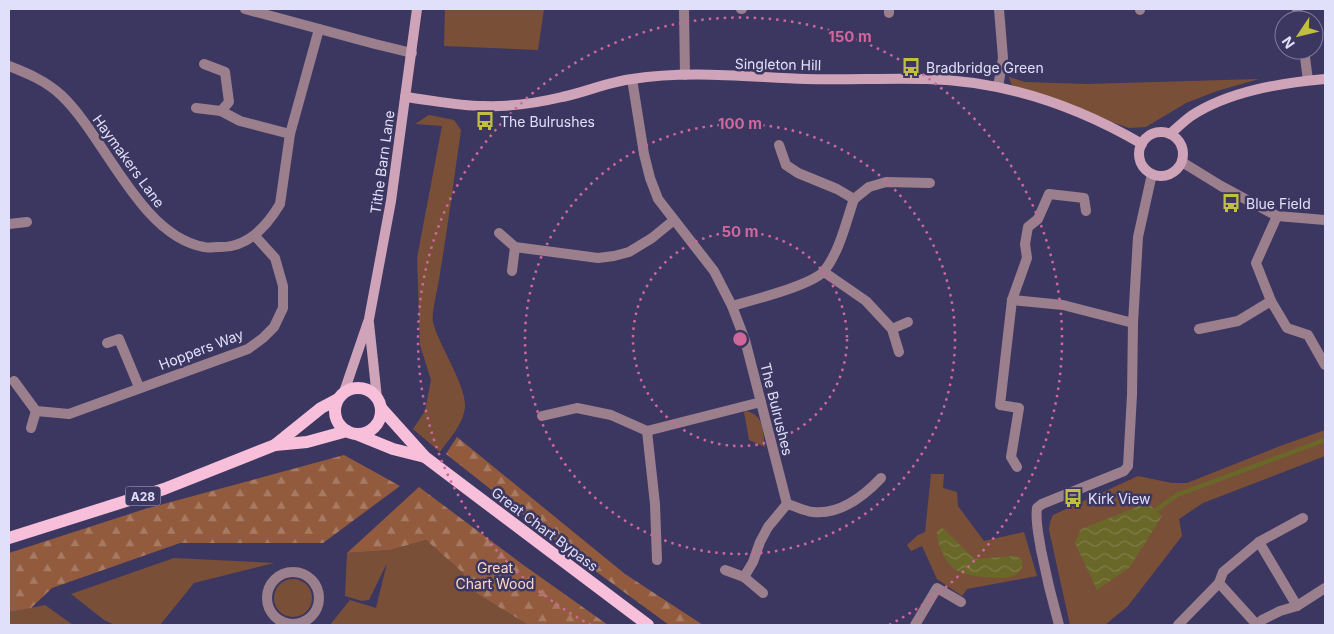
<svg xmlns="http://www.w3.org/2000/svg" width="1334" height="634" viewBox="0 0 1334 634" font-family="Inter,sans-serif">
  <defs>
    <pattern id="forest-firs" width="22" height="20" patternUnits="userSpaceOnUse" patternTransform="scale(1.25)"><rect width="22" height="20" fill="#935b3d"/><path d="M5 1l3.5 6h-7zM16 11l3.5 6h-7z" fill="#a77a64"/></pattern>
    <pattern id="water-waves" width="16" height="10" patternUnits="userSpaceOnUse" patternTransform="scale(1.25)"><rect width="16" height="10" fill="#6a6828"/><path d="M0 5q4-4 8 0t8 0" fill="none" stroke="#7f7d48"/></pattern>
  </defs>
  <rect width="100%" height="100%" fill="#3c3761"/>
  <!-- green -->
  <g fill="#7a4f38">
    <polygon points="445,9 544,9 538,50 444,46"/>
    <polygon points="1009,77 1025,82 1087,84 1259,79 1217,91 1186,103 1146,127 1129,128 1021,90 1011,84"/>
    <path d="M 429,115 L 454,120 L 461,130 C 454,178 448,226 440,273 C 439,284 431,313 433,322 C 438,344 466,385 465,406 C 464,424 449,439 440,452 L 413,429 L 425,411 L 431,380 L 420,345 L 417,258 L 442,126 L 415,124 Z"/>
    <path d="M 747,411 C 765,417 762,430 765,447 L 749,440 L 744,412 Z"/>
    <polygon points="1325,430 1325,456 1203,503 1179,519 1182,536 1128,606 1105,625 1070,625 1049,530 1050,522 1053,515 1138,476 1172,483 1187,483 1280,446"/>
    <polygon points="931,474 944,474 943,488 957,492 958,506 984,541 1024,532 1037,576 967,589 962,596 937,579 922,546 911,551 907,545 918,535 925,532"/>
    <polygon points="426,540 462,572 476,593 528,625 330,625 350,600 376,608 387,563 369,600 362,601 345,596 347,553 390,550"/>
    <polygon points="174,558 274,563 194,583 160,625 115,625 104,620 71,594"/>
    <circle cx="293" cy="598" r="19"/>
    <polygon points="45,605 73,625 9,625 9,612"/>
  </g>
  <!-- forest -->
  <g fill="url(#forest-firs)">
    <polygon points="457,437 625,574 703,625 669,625 583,562 446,454"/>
    <polygon points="344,455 400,486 323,543 180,543 52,588 31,608 9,612 9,553 145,509"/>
    <polygon points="419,487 522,564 608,625 528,625 476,593 462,572 426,540 390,550 347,553"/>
  </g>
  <!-- water -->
  <g fill="url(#water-waves)">
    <polygon points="1147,503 1162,516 1130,567 1097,590 1075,543 1081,529"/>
    <path d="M 941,528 L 944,529 L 974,559 L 1015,556 L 1022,559 L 1022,568 C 1020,570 1017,575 1013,576 C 1001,580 970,577 958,571 C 946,565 936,543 937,531 Z"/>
  </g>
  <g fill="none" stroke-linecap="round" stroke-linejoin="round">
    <!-- stream -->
    <polyline stroke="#6a6828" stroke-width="4.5" points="1152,513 1177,495 1325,440"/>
    <!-- street -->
    <g stroke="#9b7f8d" stroke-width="10">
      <polyline points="245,9 375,44 412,53"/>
      <polyline points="684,9 685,75"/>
      <polyline points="741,9 742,9"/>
      <polyline points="889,9 889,13"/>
      <polyline points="1140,9 1140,10"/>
      <polyline points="1297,9 1299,20"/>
      <polyline points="1304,50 1308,80"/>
      <polyline points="204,64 225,72 229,102 221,111"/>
      <path d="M 9,66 C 27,73 46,81 61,95 C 105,136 140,236 204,247 C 208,248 214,247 219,247 C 247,248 267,226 280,204 L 290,134 L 319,29"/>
      <polyline points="632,79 644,154 650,178 658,199 714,271 732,306 745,340 787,504 768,527 760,542 753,562 744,577 725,570"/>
      <polyline points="998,87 1003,58 999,9"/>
      <polyline points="196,108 221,111 240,121 290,134"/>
      <polyline points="779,145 786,165 798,173 837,189 854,199 869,187 886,182 930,183"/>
      <polyline points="1182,162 1221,186 1277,216 1325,220"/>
      <polyline points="1277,216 1256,263 1271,301 1287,328 1308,335 1325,365"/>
      <polyline points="9,224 27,222"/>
      <polyline points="499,233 515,247 598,258 614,256 629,252 652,238 674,220"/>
      <polyline points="512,271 515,247"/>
      <polyline points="824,272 866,301 892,329 899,352"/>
      <polyline points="1012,300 1063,305 1133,323"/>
      <path d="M 732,306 C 752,300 814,285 825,270 C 840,250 846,222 854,199"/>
      <polyline points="892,329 908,322"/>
      <polyline points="1199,329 1238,321 1271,301"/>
      <polyline points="107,343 119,339 139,387"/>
      <polyline points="14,381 36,411 69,414 248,349 263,338 274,327 283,308 283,286 275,258 255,236"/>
      <polyline points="542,416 577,408 611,415 647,431 761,402"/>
      <polyline points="31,428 36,411"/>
      <polyline points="647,431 655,504 657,560"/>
      <polyline points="1017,467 1011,457 1019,408 1000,405 1012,300 1027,258 1025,244 1028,227 1038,219 1049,194 1084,198 1086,211"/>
      <path d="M 787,504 C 795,506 804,511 813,512 C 840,515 864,496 881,478"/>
      <polyline points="1259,542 1297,606"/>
      <circle cx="293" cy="598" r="26"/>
      <polyline points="744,577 763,593"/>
      <polyline points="915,625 937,588 961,602"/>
      <path d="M 1059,625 C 1052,600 1046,575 1041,550 C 1039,536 1035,522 1037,508 L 1042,504 L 1124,471 L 1128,466 L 1132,395 L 1133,323 L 1138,237 L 1152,174"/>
      <polyline points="1178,625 1219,583"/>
      <polyline points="1257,625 1219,583 1223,572 1259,542 1303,518"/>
      <polyline points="1257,625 1262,620 1280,611 1297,606 1325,588"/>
    </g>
    <!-- secondary -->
    <g stroke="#cfa4b9" stroke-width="10">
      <path d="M 405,97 C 431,100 457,106 483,106 C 510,107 537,103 562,97 C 586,92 608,82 632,79 C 689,70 748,77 806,79 C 846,80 886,78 927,79 C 1003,81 1077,106 1142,144"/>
      <circle cx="1161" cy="154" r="22"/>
      <path d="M 1170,134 C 1177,128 1184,121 1191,116 C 1229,91 1281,83 1325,79"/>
      <polyline points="369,323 377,398"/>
      <polyline points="344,392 369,319 391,201 417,9"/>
    </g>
    <!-- primary -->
    <g stroke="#f7bfda" stroke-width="12">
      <circle cx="358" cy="411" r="23"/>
      <polyline points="381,408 425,457 648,625"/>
      <polyline points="356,434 393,449 425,457"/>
      <polyline points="275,445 321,408 338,399"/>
      <polyline points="9,538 164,489 275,445 307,442 347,431"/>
    </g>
  </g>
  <!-- distance rings -->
  <g fill="none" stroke="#ce689b" stroke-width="2.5" stroke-dasharray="2.5 5">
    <circle cx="740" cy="339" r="107"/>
    <circle cx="740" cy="339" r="215"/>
    <path d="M591 625A322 322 0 1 1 889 625"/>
  </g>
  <!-- icons -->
  <defs>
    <g id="bus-bare" transform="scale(1.5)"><path d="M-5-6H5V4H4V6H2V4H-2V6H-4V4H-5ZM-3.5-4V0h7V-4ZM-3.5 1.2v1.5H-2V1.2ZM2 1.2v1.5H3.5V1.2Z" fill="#c1be40" stroke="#3c3761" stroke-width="2.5" paint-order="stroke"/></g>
  </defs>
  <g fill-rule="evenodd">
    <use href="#bus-bare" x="911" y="67"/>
    <use href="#bus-bare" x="485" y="121"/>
    <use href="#bus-bare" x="1231" y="203"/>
    <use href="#bus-bare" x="1073" y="498"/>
  </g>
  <g text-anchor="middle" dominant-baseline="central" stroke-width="5" stroke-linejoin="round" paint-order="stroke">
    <!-- shield labels -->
    <rect fill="#3c3761" stroke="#b0adcc" stroke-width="1" x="125.5" y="486.5" width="35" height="19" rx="4"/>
    <g font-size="12" font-weight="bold" fill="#e1e0fa">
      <text x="143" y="496">A28</text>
    </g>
    <!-- street labels -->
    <g font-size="14" fill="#e1e0fa" stroke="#3c3761">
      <text transform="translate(778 64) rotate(1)">Singleton Hill</text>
      <text transform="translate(129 161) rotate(54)">Haymakers Lane</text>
      <text transform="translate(382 162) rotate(-82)">Tithe Barn Lane</text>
      <text transform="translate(201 349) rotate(-21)">Hoppers Way</text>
      <text transform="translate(777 409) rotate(76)">The Bulrushes</text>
      <text transform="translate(545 529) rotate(37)">Great Chart Bypass</text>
    </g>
    <!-- poi labels -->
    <g font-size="14" fill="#e1e0fa" stroke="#3c3761" text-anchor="start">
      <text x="926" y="67">Bradbridge Green</text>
      <text x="500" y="121">The Bulrushes</text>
      <text x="1246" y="203">Blue Field</text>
      <text x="1088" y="498">Kirk View</text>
    </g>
    <!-- park labels -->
    <g font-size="14" fill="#fbd8c6" stroke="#3c3761">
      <text x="495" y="567">Great<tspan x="495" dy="16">Chart Wood</tspan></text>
    </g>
  </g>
  <circle cx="740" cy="339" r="8" fill="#ce689b" stroke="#3c3761" stroke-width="2.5"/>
  <g font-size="15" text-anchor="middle" font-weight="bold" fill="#ce689b" stroke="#3c3761" stroke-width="5" stroke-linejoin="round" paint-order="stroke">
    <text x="850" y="42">150 m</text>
    <text x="740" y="129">100 m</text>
    <text x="740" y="237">50 m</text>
  </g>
  <!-- border -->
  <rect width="1334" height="634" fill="none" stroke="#e1e0fa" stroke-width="20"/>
  <!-- north arrow -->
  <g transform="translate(1299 35) rotate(235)"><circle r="24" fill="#3c3761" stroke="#7e7b9e"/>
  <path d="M0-4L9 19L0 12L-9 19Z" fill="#c1be40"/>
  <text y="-8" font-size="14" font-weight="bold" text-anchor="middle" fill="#e1e0fa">N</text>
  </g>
</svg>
